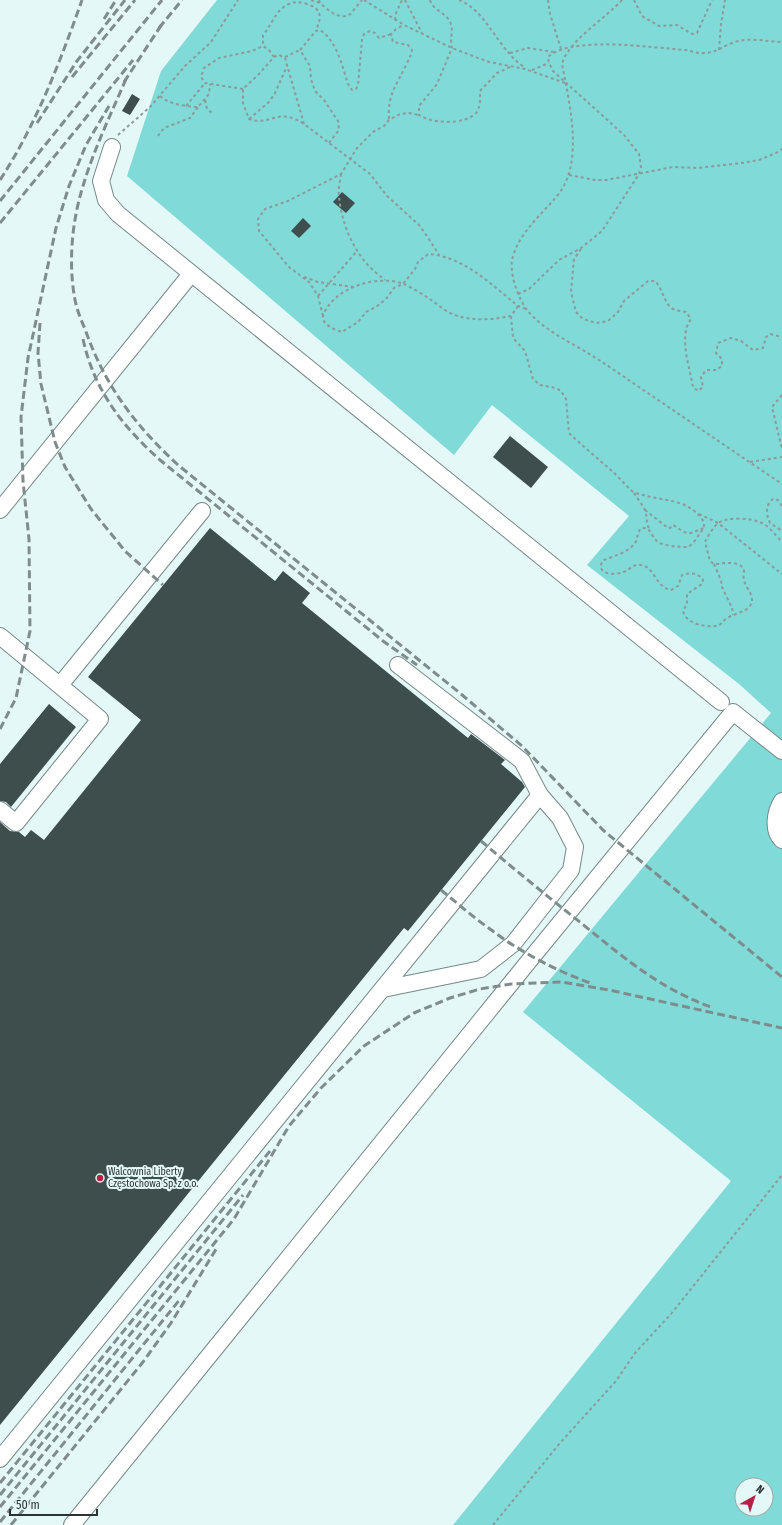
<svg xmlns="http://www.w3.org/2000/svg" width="782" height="1525" viewBox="0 0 782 1525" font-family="'Fira Sans Condensed',sans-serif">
  <rect width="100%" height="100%" fill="#e4f8f7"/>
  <!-- green -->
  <path fill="#80dad8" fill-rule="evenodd" d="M 217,0 L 782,0 L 782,1525 L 453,1525 L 731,1181 L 523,1012 L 771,713 L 739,684 L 587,565 L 629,516 L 492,405 L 454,455 L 127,176 L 161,71 ZM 742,1485 L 766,1485 L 766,1509 L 742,1509 Z"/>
  <!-- building -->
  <g fill="#3d4e4d">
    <polygon points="132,94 140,99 130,115 122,111"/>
    <polygon points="342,192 355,203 346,213 333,202"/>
    <polygon points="303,218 311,226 299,238 291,231"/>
    <polygon points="510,436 548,467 531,488 493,457"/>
    <polygon points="210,528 275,581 283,571 310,593 302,603 468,738 471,734 505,760 501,764 522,782 525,787 408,931 404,928 0,1425 0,822 10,831 19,832 25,837 31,830 44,840 141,720 88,677"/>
    <polygon points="49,704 76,727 11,807 6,802 0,801 0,764"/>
  </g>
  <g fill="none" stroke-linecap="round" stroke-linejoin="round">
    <!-- minor casing -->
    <g stroke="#768988" stroke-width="18">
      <g id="minor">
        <polyline points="112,147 101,181 106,200 118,214 721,702"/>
        <polyline points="0,510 191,274"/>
        <polyline points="0,636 100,719 16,823 0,810"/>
        <polyline points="60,685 202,511"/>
        <path d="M 782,801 C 775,812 772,830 782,840"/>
        <polyline points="383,989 481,969 513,944 571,870 575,847 560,818 540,795 522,761 398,665"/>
        <polyline points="0,1459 540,795"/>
        <polyline points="72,1525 533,956 733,712 782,751"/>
      </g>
    </g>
    <!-- path -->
    <g stroke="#8c9a99" stroke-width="2" stroke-dasharray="3 3" stroke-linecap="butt">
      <polyline points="311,0 320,3"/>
      <path d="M 319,0 L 320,3 C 327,9 338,20 349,15 C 353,12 358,4 362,0"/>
      <polyline points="364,0 404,25 452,48 489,62 525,69 565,83"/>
      <polyline points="405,0 422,33"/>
      <path d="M 430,0 C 433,10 444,12 449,20 C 455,29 449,39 452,48 L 437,84 L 419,106 L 419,115 C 432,124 465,125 476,113 C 481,106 480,99 480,91 L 497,73 L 510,67"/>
      <path d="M 459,0 C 482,9 493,36 509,53 C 513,59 519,63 525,68"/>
      <polyline points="548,0 550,14 561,49"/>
      <path d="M 622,0 C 606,18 568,41 562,64 C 569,102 585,163 557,196 C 541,215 521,231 513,256 C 508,271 518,298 527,310 C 545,332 575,344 599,360 C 660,401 721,443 782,484"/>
      <polyline points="634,0 642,16 659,26 677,25 692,34 697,33 712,0"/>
      <polyline points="395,20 396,13 402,0"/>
      <polyline points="719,50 721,24 725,0"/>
      <polyline points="510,53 528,48 554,52"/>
      <path d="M 274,57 L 269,50 L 263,46 L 263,35 C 273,24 274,11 289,4 C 295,1 300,2 307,4 C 322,9 322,17 316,30"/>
      <polyline points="285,57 300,50"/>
      <polyline points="532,70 549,63"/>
      <polyline points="243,89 205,83 201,77 204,68 219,58 252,51 263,46"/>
      <path d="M 160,96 C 170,105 185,106 198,107 L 209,94 L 210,84"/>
      <polyline points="205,100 207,109 212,113"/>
      <polyline points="186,106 205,83"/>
      <polyline points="249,119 269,102 275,93 287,66"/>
      <path d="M 389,119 C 387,95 397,85 406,65 C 409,59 411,56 412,50 L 408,45 L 393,42 L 391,34 L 396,29 L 404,25"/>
      <path d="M 304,124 L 285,58 L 279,55 L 274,57 L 259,74 L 243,89 L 243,103 L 249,119 C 271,127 277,106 304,124 L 370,174 L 387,196 L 419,225 L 429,239 L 439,255"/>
      <polyline points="118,135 150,107 185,66 211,42 238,0"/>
      <polyline points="158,136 164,128 190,118 198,107"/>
      <path d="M 329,143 L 339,130 L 338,121 L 324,100 L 315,91 L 311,79 L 310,66 L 300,50 L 316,31 L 320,30 C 337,41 342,66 348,84 L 352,90 L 356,89 L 358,85 L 362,40 L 364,34 L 370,31 L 375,33 L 379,38 L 391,34"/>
      <path d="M 341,174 C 340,181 338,189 339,196 C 341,220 351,246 367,264 C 372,270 379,275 385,280"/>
      <polyline points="569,175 595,180 606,180 673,167 697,168 742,163 759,160 776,153 782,149"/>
      <path d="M 581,249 L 574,259 L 571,292 L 576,312 L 583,319 L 596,323 L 608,321 L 618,312 L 624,301 L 648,281 L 655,281 C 663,289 664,304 673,309 C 677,311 682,311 686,312 L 691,319 C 678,336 690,368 693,387 L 698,391 L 703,387 L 701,377 L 706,370 L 716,370 L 722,366 L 722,359 L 716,353 L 718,343 L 731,338 L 741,341 L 753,350 L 763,348 L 766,337 L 770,334 L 782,337"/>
      <polyline points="304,277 318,282 354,287"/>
      <path d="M 518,294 L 529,289 L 559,260 L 581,248 L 602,231 L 639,174 L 641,167 L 639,154 L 624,135 L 553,71 L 549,63 L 548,57 C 572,35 654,48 686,50 C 692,51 697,54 704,53 C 715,53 722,47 732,43 C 746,37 765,41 780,42 L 782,44"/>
      <polyline points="318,296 357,251"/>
      <path d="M 518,306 L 511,316 C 491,320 467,322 448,312 C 441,308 435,302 428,298 C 421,293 412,288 404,284 C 378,274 336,287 324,313 C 319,324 334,329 342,332 L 358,322 L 366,312 L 376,307 L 386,299 L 394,288 L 403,284 L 415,269 L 418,262 L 428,254 C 463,256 492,285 518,306 L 526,309"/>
      <polyline points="323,316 318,296 309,282 289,267 259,231 258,219 265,209 288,201 341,174 357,148 373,132 384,126 389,120 400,114 409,113 419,115"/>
      <path d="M 511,316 L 513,338 L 525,351 L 533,379 L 540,385 L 556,388 L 561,391 L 566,399 L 569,433 C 583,446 598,459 612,471 C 619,477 625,485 632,491 C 635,493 639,494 643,495 C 663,501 687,499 701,518 C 707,525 703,529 698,536 C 696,539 692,546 687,547 C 681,547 663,546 658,542 C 650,536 652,527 641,528 C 637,533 638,538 635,543 C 629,552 614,556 604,560 C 602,562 600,565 601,568 C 603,575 616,574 621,573 C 629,571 633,563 641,565 C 655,567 655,587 671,590 L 678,586 L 682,575 C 690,572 699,573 703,580 L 702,584 L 687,594 L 687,604 L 683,611 C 686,624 705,627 716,626 C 721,626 722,621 726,619 C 733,613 752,612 752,600 C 752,592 745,587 744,580 C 743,577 744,574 744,571 C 741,559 722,564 714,564 L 710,561 L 705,542 C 708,536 712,529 717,524 C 726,516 752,518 762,523 C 770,527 776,536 782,542"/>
      <polyline points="782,395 772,407 782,449"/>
      <polyline points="750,462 782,457"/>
      <path d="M 634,493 C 637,498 642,504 645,510 C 648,519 645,522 650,530"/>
      <path d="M 782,506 L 778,500 L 773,499 C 765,505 766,514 770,523 L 782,531"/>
      <path d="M 645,510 L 668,528 L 670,528 L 673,525 C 679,528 684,534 691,533 C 696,532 699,529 704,528"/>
      <polyline points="699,514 718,523 782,574"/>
      <polyline points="714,564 721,580 722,587 732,608 733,615"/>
      <polyline points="493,1525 560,1443 616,1381 635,1353 671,1314 782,1175"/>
    </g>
    <!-- minor -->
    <use href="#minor" stroke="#fff" stroke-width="16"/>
    <!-- rail -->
    <g stroke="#7f8c8c" stroke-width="3" stroke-dasharray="8 4" stroke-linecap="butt">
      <polyline points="104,19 116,0"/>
      <polyline points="159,28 182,0"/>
      <polyline points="72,77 135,0"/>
      <path d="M 126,79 C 111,114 94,149 83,186 C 72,221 68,263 75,300 C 77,310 81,320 85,329 C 105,386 134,424 178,465 L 461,694 L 522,746 L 604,831 L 782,977"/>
      <polyline points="124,82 162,24"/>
      <polyline points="37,123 77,61 125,0"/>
      <path d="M 0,180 C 36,125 60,62 82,0"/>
      <polyline points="0,201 162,0"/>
      <polyline points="0,223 133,60"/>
      <polyline points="40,323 38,353 41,384 55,442 65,467 91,509 125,551 163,585"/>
      <path d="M 83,339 C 94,390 122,426 160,460 L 383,641 L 417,665"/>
      <polyline points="0,729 16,698 30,631 29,539 23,481 21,417 28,358 56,228 69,186 86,145 109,106"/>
      <path d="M 481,841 C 514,869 547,896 581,923 C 623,957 661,990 714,1008"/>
      <path d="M 441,890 C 457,903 473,917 490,929 C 520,952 555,970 590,983"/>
      <polyline points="0,1483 270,1151"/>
      <polyline points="0,1495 243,1195"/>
      <polyline points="0,1507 234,1219 289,1126 321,1088 364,1046 414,1013 450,998 480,989 511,984 562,982 609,990 782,1028"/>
      <polyline points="0,1522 181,1298"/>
      <polyline points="11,1525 143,1362 171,1323 218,1246"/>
    </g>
  </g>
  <!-- markers -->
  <circle fill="#b42245" stroke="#e4f8f7" stroke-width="1.5" cx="100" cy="1178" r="4"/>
  <g text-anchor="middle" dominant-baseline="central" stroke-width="4" stroke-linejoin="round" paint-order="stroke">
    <!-- poi labels -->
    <g font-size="10" fill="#2a3232" stroke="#e4f8f7" text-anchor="start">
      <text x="108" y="1172">Walcownia Liberty<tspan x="108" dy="12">Częstochowa Sp. z o.o.</tspan></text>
    </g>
  </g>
  <!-- north arrow -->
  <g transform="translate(754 1497) rotate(39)"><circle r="19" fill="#e4f8f7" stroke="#9aa9a8"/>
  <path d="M0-3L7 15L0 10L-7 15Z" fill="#b42245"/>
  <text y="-6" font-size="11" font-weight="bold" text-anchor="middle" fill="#2a3232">N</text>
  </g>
  <!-- scale -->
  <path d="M10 1509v6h87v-6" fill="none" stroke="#2a3232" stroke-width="2"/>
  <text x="16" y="1509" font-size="12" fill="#2a3232" stroke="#e4f8f7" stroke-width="3" paint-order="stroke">50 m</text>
</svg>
